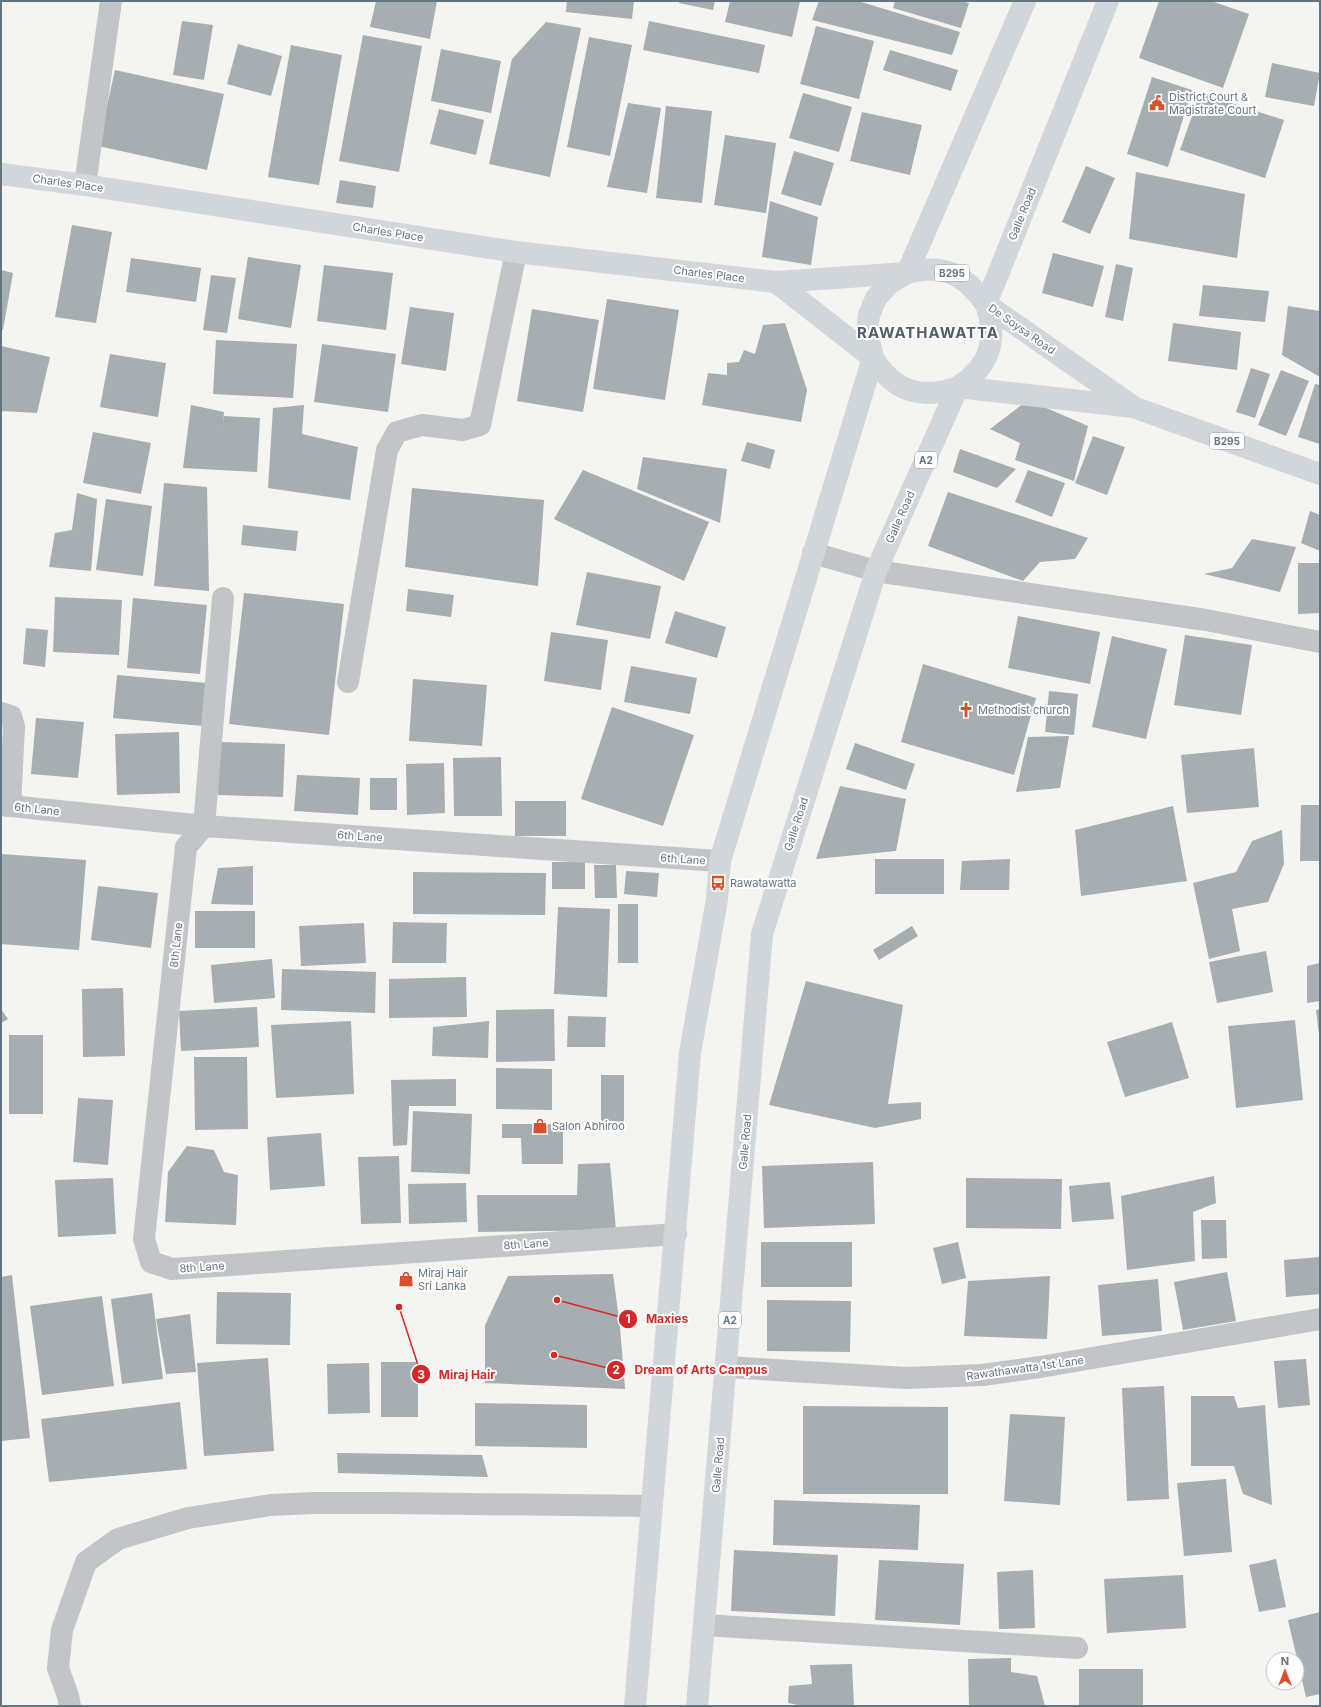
<svg xmlns="http://www.w3.org/2000/svg" width="1321" height="1707" viewBox="0 0 1321 1707" font-family="Inter,sans-serif">
  <rect width="100%" height="100%" fill="#f4f4f0"/>
  <!-- building -->
  <g fill="#a6aeb2">
    <polygon points="376,1 437,1 430,39 370,27"/>
    <polygon points="567,1 634,1 632,19 566,12"/>
    <polygon points="680,1 715,1 713,10 679,3"/>
    <polygon points="730,1 800,1 792,37 725,22"/>
    <polygon points="819,1 858,1 960,32 952,55 812,20"/>
    <polygon points="895,1 960,1 969,3 961,28 893,8"/>
    <polygon points="1159,1 1211,1 1249,14 1223,88 1139,58"/>
    <polygon points="182,21 213,25 204,80 173,75"/>
    <polygon points="649,21 765,45 759,73 643,50"/>
    <polygon points="546,22 581,28 550,177 489,164 512,59"/>
    <polygon points="816,26 874,41 859,99 800,84"/>
    <polygon points="363,35 422,46 399,172 339,161"/>
    <polygon points="589,37 632,45 610,156 567,147"/>
    <polygon points="238,44 282,56 271,96 227,84"/>
    <polygon points="291,45 342,55 319,185 268,177"/>
    <polygon points="441,49 501,61 491,113 431,101"/>
    <polygon points="890,50 958,70 951,91 883,70"/>
    <polygon points="1272,63 1320,73 1314,106 1265,97"/>
    <polygon points="115,70 224,94 207,170 98,146"/>
    <polygon points="1152,77 1192,90 1168,167 1127,154"/>
    <polygon points="803,93 852,107 839,152 789,138"/>
    <polygon points="1200,93 1284,120 1265,178 1180,150"/>
    <polygon points="628,103 661,108 647,193 607,187"/>
    <polygon points="666,106 712,111 702,203 656,198"/>
    <polygon points="439,109 484,120 476,155 430,144"/>
    <polygon points="862,112 922,125 910,175 850,161"/>
    <polygon points="725,135 776,143 766,213 714,205"/>
    <polygon points="794,151 834,163 821,206 781,194"/>
    <polygon points="1086,166 1115,178 1090,234 1062,222"/>
    <polygon points="1136,172 1245,194 1237,258 1129,239"/>
    <polygon points="340,180 376,186 373,208 336,203"/>
    <polygon points="770,201 818,217 811,265 762,257"/>
    <polygon points="72,225 112,232 96,323 55,317"/>
    <polygon points="1053,253 1104,266 1093,307 1042,293"/>
    <polygon points="248,257 301,265 291,328 238,319"/>
    <polygon points="131,258 201,268 196,302 126,292"/>
    <polygon points="1116,264 1133,268 1123,321 1105,317"/>
    <polygon points="324,265 393,273 386,330 317,321"/>
    <polygon points="1,270 13,273 3,330 1,329"/>
    <polygon points="211,275 236,278 227,333 203,330"/>
    <polygon points="1203,285 1269,291 1265,322 1199,316"/>
    <polygon points="607,299 679,310 665,400 593,389"/>
    <polygon points="1288,306 1320,311 1320,377 1282,355"/>
    <polygon points="410,307 454,313 446,371 401,364"/>
    <polygon points="532,309 599,320 583,412 517,401"/>
    <polygon points="785,323 807,390 801,422 702,405 708,373 727,375 727,363 739,362 744,350 755,354 763,325"/>
    <polygon points="1173,323 1241,332 1237,370 1168,361"/>
    <polygon points="216,340 297,344 293,398 213,394"/>
    <polygon points="322,344 396,354 388,412 314,402"/>
    <polygon points="1,346 50,357 37,413 1,411"/>
    <polygon points="110,354 166,363 158,417 100,407"/>
    <polygon points="1251,368 1270,374 1255,418 1236,412"/>
    <polygon points="1281,370 1309,381 1286,436 1258,425"/>
    <polygon points="1315,384 1320,385 1320,444 1298,437"/>
    <polygon points="1028,400 1088,426 1074,481 1015,460 1020,443 990,429"/>
    <polygon points="191,405 224,412 223,425 224,416 260,418 257,472 183,468"/>
    <polygon points="304,405 302,434 358,447 350,500 268,488 273,408"/>
    <polygon points="93,432 151,443 141,494 83,483"/>
    <polygon points="1093,436 1125,447 1107,495 1075,483"/>
    <polygon points="747,442 775,450 770,469 741,461"/>
    <polygon points="960,449 1016,469 997,488 953,472"/>
    <polygon points="643,457 727,469 720,523 637,489"/>
    <polygon points="583,470 709,522 684,581 554,519"/>
    <polygon points="1028,470 1065,483 1052,517 1015,502"/>
    <polygon points="164,483 207,487 209,591 154,586"/>
    <polygon points="412,488 544,500 538,586 405,567"/>
    <polygon points="948,492 1088,538 1075,559 1040,562 1023,581 928,546"/>
    <polygon points="77,493 97,499 91,571 49,567 55,533 72,530"/>
    <polygon points="106,499 152,506 143,576 96,570"/>
    <polygon points="1310,511 1320,515 1320,551 1301,543"/>
    <polygon points="243,525 298,531 296,551 241,545"/>
    <polygon points="1252,539 1296,547 1280,592 1204,574 1232,568"/>
    <polygon points="1298,563 1320,563 1320,613 1298,614"/>
    <polygon points="587,572 661,586 650,639 576,625"/>
    <polygon points="408,589 454,595 451,617 406,611"/>
    <polygon points="244,593 344,604 329,735 229,724"/>
    <polygon points="55,597 122,600 119,655 53,652"/>
    <polygon points="133,598 207,605 200,674 127,668"/>
    <polygon points="675,611 726,627 717,658 665,643"/>
    <polygon points="1018,616 1100,632 1090,684 1008,668"/>
    <polygon points="26,628 48,630 45,667 23,664"/>
    <polygon points="551,632 608,640 601,690 544,681"/>
    <polygon points="1185,635 1252,645 1241,715 1174,705"/>
    <polygon points="1112,636 1167,649 1146,739 1092,727"/>
    <polygon points="923,664 1036,698 1014,775 901,742"/>
    <polygon points="631,666 697,678 690,714 624,702"/>
    <polygon points="117,675 207,683 203,726 113,718"/>
    <polygon points="413,679 487,685 482,746 409,741"/>
    <polygon points="1049,691 1078,694 1074,735 1045,732"/>
    <polygon points="612,707 694,735 663,826 581,799"/>
    <polygon points="36,718 84,722 78,778 31,774"/>
    <polygon points="179,732 180,793 117,795 115,734"/>
    <polygon points="1069,736 1060,788 1016,792 1028,737"/>
    <polygon points="219,742 285,744 283,797 218,795"/>
    <polygon points="855,743 915,764 906,790 846,769"/>
    <polygon points="1254,748 1259,807 1187,813 1181,755"/>
    <polygon points="501,757 502,816 454,816 453,758"/>
    <polygon points="444,763 445,813 407,815 406,764"/>
    <polygon points="297,775 360,778 358,815 294,811"/>
    <rect x="370" y="778" width="27" height="32"/>
    <polygon points="840,786 906,799 896,851 816,859"/>
    <rect x="515" y="801" width="51" height="35"/>
    <polygon points="1301,805 1320,805 1320,861 1300,861"/>
    <polygon points="1173,806 1187,881 1081,896 1075,830"/>
    <polygon points="1282,830 1284,864 1268,902 1232,909 1240,951 1209,959 1193,883 1236,872 1252,841"/>
    <polygon points="1,854 86,860 79,950 1,944"/>
    <rect x="875" y="859" width="69" height="35"/>
    <polygon points="1010,859 1009,890 960,890 962,861"/>
    <rect x="552" y="862" width="33" height="27"/>
    <polygon points="594,865 616,865 617,898 595,898"/>
    <polygon points="253,866 253,905 211,904 218,868"/>
    <polygon points="626,871 659,873 657,897 624,894"/>
    <polygon points="413,872 546,873 545,915 413,914"/>
    <polygon points="98,886 158,893 151,948 91,940"/>
    <rect x="618" y="904" width="20" height="59"/>
    <polygon points="558,907 610,909 607,997 554,994"/>
    <rect x="195" y="911" width="60" height="37"/>
    <polygon points="393,922 447,923 446,963 392,963"/>
    <polygon points="364,923 366,963 301,966 299,926"/>
    <polygon points="912,926 918,936 879,960 873,950"/>
    <polygon points="1266,951 1273,992 1217,1003 1209,962"/>
    <polygon points="272,959 275,998 214,1003 211,965"/>
    <polygon points="1320,963 1320,1001 1307,1003 1307,966"/>
    <polygon points="282,969 376,972 375,1013 281,1010"/>
    <polygon points="466,977 467,1017 389,1018 389,979"/>
    <polygon points="806,981 903,1005 888,1104 921,1102 921,1119 875,1128 769,1105"/>
    <polygon points="123,988 125,1056 83,1057 82,989"/>
    <polygon points="257,1007 259,1047 181,1051 179,1011"/>
    <polygon points="1,1009 8,1019 1,1023"/>
    <polygon points="554,1009 555,1061 496,1062 496,1010"/>
    <polygon points="1320,1009 1320,1034 1319,1034 1316,1010"/>
    <polygon points="568,1016 606,1017 605,1047 567,1047"/>
    <polygon points="1295,1020 1303,1100 1236,1108 1228,1026"/>
    <polygon points="351,1021 354,1094 276,1098 271,1025"/>
    <polygon points="489,1021 488,1058 432,1056 433,1027"/>
    <polygon points="1172,1022 1189,1078 1125,1097 1107,1042"/>
    <rect x="9" y="1035" width="34" height="79"/>
    <polygon points="194,1057 247,1057 248,1129 195,1130"/>
    <polygon points="496,1068 552,1069 552,1110 496,1109"/>
    <rect x="601" y="1075" width="23" height="50"/>
    <polygon points="456,1079 456,1106 409,1106 407,1145 393,1146 391,1080"/>
    <polygon points="78,1098 113,1100 108,1165 73,1162"/>
    <polygon points="413,1111 472,1114 470,1174 411,1172"/>
    <polygon points="502,1124 563,1124 563,1164 522,1164 521,1138 502,1138"/>
    <polygon points="321,1133 325,1186 270,1190 267,1137"/>
    <polygon points="187,1146 214,1150 224,1172 238,1175 236,1225 165,1222 168,1172"/>
    <polygon points="399,1156 401,1223 361,1224 358,1157"/>
    <polygon points="873,1162 875,1224 764,1228 762,1166"/>
    <polygon points="610,1163 616,1230 478,1232 477,1195 577,1195 578,1164"/>
    <polygon points="1214,1176 1216,1203 1193,1212 1195,1261 1127,1270 1121,1196"/>
    <polygon points="113,1178 116,1234 58,1237 55,1180"/>
    <polygon points="966,1178 1062,1179 1061,1229 966,1228"/>
    <polygon points="1110,1182 1114,1219 1072,1222 1069,1186"/>
    <polygon points="466,1183 467,1222 409,1224 408,1184"/>
    <polygon points="1201,1220 1226,1220 1227,1258 1202,1259"/>
    <rect x="761" y="1242" width="91" height="45"/>
    <polygon points="958,1242 966,1278 942,1284 933,1248"/>
    <polygon points="1320,1257 1320,1294 1286,1297 1284,1260"/>
    <polygon points="1227,1272 1236,1321 1183,1330 1174,1282"/>
    <polygon points="613,1274 620,1327 625,1389 485,1383 485,1325 508,1276"/>
    <polygon points="12,1275 30,1438 1,1441 1,1277"/>
    <polygon points="1050,1276 1047,1339 964,1336 968,1281"/>
    <polygon points="1158,1279 1162,1331 1102,1336 1098,1285"/>
    <polygon points="217,1292 291,1293 290,1345 216,1344"/>
    <polygon points="152,1293 163,1379 122,1384 111,1299"/>
    <polygon points="102,1296 114,1386 42,1395 30,1306"/>
    <polygon points="767,1300 851,1301 850,1352 767,1351"/>
    <polygon points="190,1314 196,1372 166,1374 156,1319"/>
    <polygon points="268,1358 274,1451 204,1456 197,1363"/>
    <polygon points="1306,1359 1310,1405 1278,1408 1274,1361"/>
    <rect x="381" y="1362" width="37" height="55"/>
    <polygon points="369,1363 370,1413 328,1414 327,1364"/>
    <polygon points="1164,1386 1169,1499 1127,1501 1122,1388"/>
    <polygon points="1191,1396 1234,1396 1238,1408 1265,1405 1272,1505 1243,1494 1234,1466 1191,1466"/>
    <polygon points="180,1402 187,1469 49,1482 41,1419"/>
    <polygon points="475,1403 587,1405 587,1448 475,1446"/>
    <polygon points="803,1406 948,1407 948,1494 803,1494"/>
    <polygon points="1010,1414 1065,1417 1060,1505 1004,1501"/>
    <polygon points="337,1453 482,1455 488,1477 338,1473"/>
    <polygon points="1226,1479 1232,1552 1184,1556 1177,1483"/>
    <polygon points="774,1500 920,1505 918,1550 773,1545"/>
    <polygon points="734,1550 838,1555 835,1616 731,1611"/>
    <polygon points="1276,1559 1286,1607 1259,1612 1249,1565"/>
    <polygon points="879,1560 964,1564 960,1625 875,1620"/>
    <polygon points="1033,1570 1035,1628 999,1629 997,1572"/>
    <polygon points="1183,1575 1186,1628 1107,1633 1104,1579"/>
    <polygon points="1320,1612 1320,1694 1306,1697 1288,1620"/>
    <polygon points="1011,1658 1011,1672 1037,1676 1045,1706 969,1706 968,1659"/>
    <polygon points="852,1664 854,1706 802,1706 788,1703 789,1686 812,1684 810,1665"/>
    <rect x="1079" y="1669" width="64" height="37"/>
  </g>
  <g fill="none" stroke-linecap="round" stroke-linejoin="round">
    <!-- street -->
    <g stroke="#c2c5c8" stroke-width="22">
      <polyline points="85,185 111,1"/>
      <polyline points="813,553 876,571 1206,620 1320,642"/>
      <polyline points="223,598 204,826 186,847 144,1239 151,1262 172,1269 676,1234"/>
      <polyline points="348,682 387,450 397,432 422,425 463,430 480,425 516,252"/>
      <polyline points="1,713 11,716 14,727 10,806"/>
      <polyline points="1,805 204,826 720,861"/>
      <polyline points="726,1367 906,1378 982,1375 1040,1367 1320,1319"/>
      <polyline points="704,1625 1077,1648"/>
      <polyline points="70,1706 68,1696 58,1668 62,1630 86,1562 118,1539 188,1518 271,1505 314,1503 388,1503 652,1506"/>
    </g>
    <!-- secondary -->
    <g stroke="#d1d6da" stroke-width="22">
      <polyline points="1,174 85,185 516,252 776,282 907,273"/>
      <polyline points="776,282 873,358"/>
    </g>
    <!-- primary -->
    <g stroke="#d1d6da" stroke-width="22">
      <polyline points="986,304 1131,405"/>
      <polyline points="958,387 1133,407 1320,474"/>
    </g>
    <!-- highway -->
    <g stroke="#d1d6da" stroke-width="22">
      <path d="M 907,273 C 944,263 964,274 986,304"/>
      <path d="M 873,358 C 894,392 922,400 958,387"/>
      <polyline points="635,1706 690,1053 717,899 720,861 873,358 867,332 869,315 876,298 890,283 907,273 1025,1"/>
      <path d="M 697,1706 L 762,934 L 876,571 L 958,387 C 990,366 998,340 986,304 L 1108,1"/>
    </g>
  </g>
  <!-- icons -->
  <defs>
    <g id="civic-bare" transform="scale(1.2)"><path d="M-.6-6.5H3V-4.5H.6V-3L4-1V1h2V6H-6V1h2V-1L-.6-3ZM-1.2 2.5V6h2.4V2.5Z" fill="#da4e2a" stroke="#fff" stroke-width="2.5" paint-order="stroke"/></g>
    <g id="church-bare" transform="scale(1.2)"><path d="M-1.2-6h2.4v3.5h3.3v2.4h-3.3V6h-2.4V-.1h-3.3v-2.4h3.3Z" fill="#da4e2a" stroke="#fff" stroke-width="2.5" paint-order="stroke"/></g>
    <g id="bus-bare" transform="scale(1.2)"><path d="M-5-6H5V4H4V6H2V4H-2V6H-4V4H-5ZM-3.5-4V0h7V-4ZM-3.5 1.2v1.5H-2V1.2ZM2 1.2v1.5H3.5V1.2Z" fill="#da4e2a" stroke="#fff" stroke-width="2.5" paint-order="stroke"/></g>
    <g id="shop-bare" transform="scale(1.2)"><path d="M-5-2.5h2.3a2.7 3.5 0 0 1 5.4 0H5L5.5 6h-11ZM-1.5-2.5h3a1.5 2.3 0 0 0-3 0Z" fill="#da4e2a" stroke="#fff" stroke-width="2.5" paint-order="stroke"/></g>
  </defs>
  <g fill-rule="evenodd">
    <use href="#civic-bare" x="1157" y="103"/>
    <use href="#church-bare" x="966" y="710"/>
    <use href="#bus-bare" x="718" y="883"/>
    <use href="#shop-bare" x="540" y="1126"/>
    <use href="#shop-bare" x="406" y="1279"/>
  </g>
  <g text-anchor="middle" dominant-baseline="central" stroke-width="4" stroke-linejoin="round" paint-order="stroke">
    <!-- shield labels -->
    <g fill="#fff" stroke="#929ea6" stroke-width="1">
      <rect x="935" y="265" width="34" height="16" rx="3"/>
      <rect x="1210" y="433" width="34" height="16" rx="3"/>
      <rect x="915" y="452" width="22" height="16" rx="3"/>
      <rect x="719" y="1312" width="22" height="16" rx="3"/>
    </g>
    <g font-size="10" font-weight="bold" fill="#647480">
      <text x="952" y="273">B295</text>
      <text x="1227" y="441">B295</text>
      <text x="926" y="460">A2</text>
      <text x="730" y="1320">A2</text>
    </g>
    <!-- poi labels -->
    <g font-size="11" fill="#647480" stroke="#fff" text-anchor="start">
      <text x="1169" y="97">District Court &amp;<tspan x="1169" dy="13">Magistrate Court</tspan></text>
      <text x="978" y="710">Methodist church</text>
      <text x="730" y="883">Rawatawatta</text>
      <text x="552" y="1126">Salon Abhiroo</text>
      <text x="418" y="1273">Miraj Hair<tspan x="418" dy="13">Sri Lanka</tspan></text>
    </g>
    <!-- street labels -->
    <g font-size="11" fill="#647480" stroke="#fff">
      <text transform="translate(68 183) rotate(8)">Charles Place</text>
      <text transform="translate(1022 214) rotate(-68)">Galle Road</text>
      <text transform="translate(388 232) rotate(9)">Charles Place</text>
      <text transform="translate(709 274) rotate(7)">Charles Place</text>
      <text transform="translate(1022 329) rotate(35)">De Soysa Road</text>
      <text transform="translate(900 517) rotate(-66)">Galle Road</text>
      <text transform="translate(37 809) rotate(6)">6th Lane</text>
      <text transform="translate(796 824) rotate(-72)">Galle Road</text>
      <text transform="translate(360 836) rotate(4)">6th Lane</text>
      <text transform="translate(683 859) rotate(4)">6th Lane</text>
      <text transform="translate(176 945) rotate(-84)">8th Lane</text>
      <text transform="translate(745 1142) rotate(-85)">Galle Road</text>
      <text transform="translate(526 1244) rotate(-4)">8th Lane</text>
      <text transform="translate(202 1267) rotate(-4)">8th Lane</text>
      <text transform="translate(1025 1368) rotate(-8)">Rawathawatta 1st Lane</text>
      <text transform="translate(718 1465) rotate(-85)">Galle Road</text>
    </g>
    <!-- district labels -->
    <g font-size="15" font-weight="bold" letter-spacing="1" fill="#525d65" stroke="#fff">
      <text x="928" y="332">RAWATHAWATTA</text>
    </g>
  </g>
  <!-- callouts -->
  <path fill="none" stroke="#d62828" stroke-width="1.5" d="M557 1300L628 1319M554 1355L616 1370M399 1307L421 1374"/>
  <g fill="#d62828" stroke="#fff" stroke-width="1.5">
    <circle cx="557" cy="1300" r="4"/>
    <circle cx="554" cy="1355" r="4"/>
    <circle cx="399" cy="1307" r="4"/>
    <circle cx="628" cy="1319" r="10"/>
    <circle cx="616" cy="1370" r="10"/>
    <circle cx="421" cy="1374" r="10"/>
  </g>
  <g font-size="12" text-anchor="middle" font-weight="bold" fill="#fff">
    <text x="628" y="1323">1</text>
    <text x="616" y="1374">2</text>
    <text x="421" y="1379">3</text>
  </g>
  <g font-size="12" text-anchor="middle" font-weight="bold" fill="#d62828" stroke="#fff" stroke-width="4" stroke-linejoin="round" paint-order="stroke">
    <text x="667" y="1323">Maxies</text>
    <text x="701" y="1374">Dream of Arts Campus</text>
    <text x="467" y="1379">Miraj Hair</text>
  </g>
  <!-- border -->
  <rect width="1321" height="1707" fill="none" stroke="#647480" stroke-width="4"/>
  <!-- north arrow -->
  <g transform="translate(1285 1671)"><circle r="19" fill="#ffffff" stroke="#c1c7cc"/>
  <path d="M0-3L7 15L0 10L-7 15Z" fill="#da4e2a"/>
  <text y="-6" font-size="11" font-weight="bold" text-anchor="middle" fill="#647480">N</text>
  </g>
</svg>
